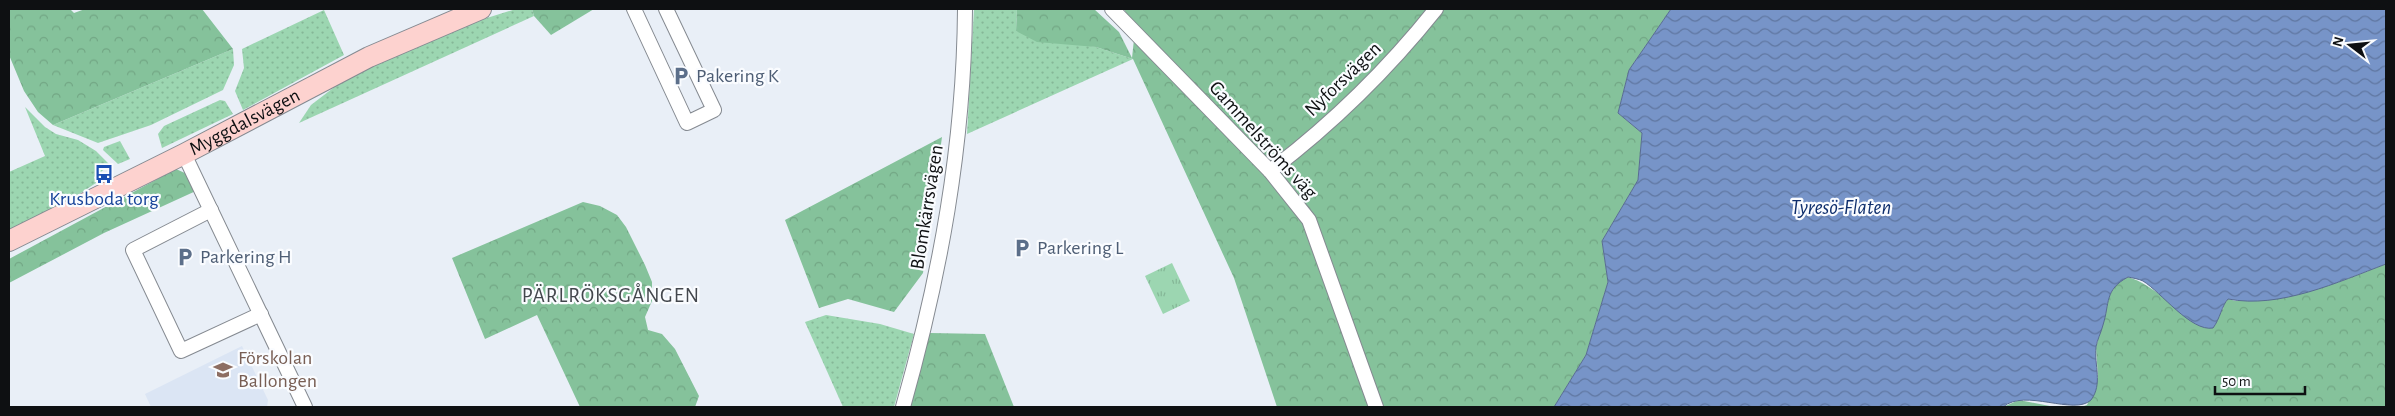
<svg xmlns="http://www.w3.org/2000/svg" width="2395" height="416" viewBox="0 0 2395 416" font-family="'Alegreya Sans',sans-serif">
  <defs>
    <pattern id="grass-dots" width="8" height="8" patternUnits="userSpaceOnUse" patternTransform="scale(1.25)"><rect width="8" height="8" fill="#9cd6b1"/><path d="M2 2h.1M6 6h.1" fill="none" stroke="#85b797" stroke-width="1.8" stroke-linecap="round"/></pattern>
    <pattern id="forest-crowns" width="20" height="18" patternUnits="userSpaceOnUse" patternTransform="scale(1.25)"><rect width="20" height="18" fill="#85c29b"/><path d="M2 6a3 3 0 1 1 6 0M12 15a3 3 0 1 1 6 0" fill="none" stroke="#72a684"/></pattern>
    <pattern id="park-tufts" width="24" height="20" patternUnits="userSpaceOnUse" patternTransform="scale(1.25)"><rect width="24" height="20" fill="#9cd6b1"/><path d="M3 7l-1-3M5 7V3M7 7l1-3M15 17l-1-3M17 17v-4M19 17l1-3" fill="none" stroke="#85b797"/></pattern>
    <pattern id="water-waves" width="16" height="10" patternUnits="userSpaceOnUse" patternTransform="scale(1.25)"><rect width="16" height="10" fill="#7794c8"/><path d="M0 5q4-4 8 0t8 0" fill="none" stroke="#6077a1"/></pattern>
  </defs>
  <rect width="100%" height="100%" fill="#e9eff7"/>
  <!-- built -->
  <polygon fill="#dbe5f4" points="242,346 268,400 267,407 151,407 145,394"/>
  <!-- grass -->
  <g fill="url(#grass-dots)">
    <polygon points="516,9 532,9 534,16 299,123 311,105 341,82 407,48 474,22"/>
    <polygon points="974,9 1017,9 1016,31 1096,47 1133,59 967,134"/>
    <polygon points="324,10 344,55 243,110 235,91 244,68 242,49"/>
    <polygon points="233,49 234,65 223,90 151,125 98,143 53,125"/>
    <polygon points="220,100 225,101 233,114 162,148 158,134 164,126"/>
    <polygon points="25,107 45,127 56,134 78,140 96,151 110,165 94,177 96,183 70,200 9,232 9,172 45,156"/>
    <polygon points="120,141 130,159 118,164 103,150 104,147"/>
    <polygon points="826,315 880,324 914,334 894,407 843,407 805,322"/>
  </g>
  <!-- forest -->
  <g fill="url(#forest-crowns)">
    <polygon points="9,9 70,9 74,13 85,9 202,9 233,49 53,125 38,112 24,91 9,55"/>
    <polygon points="532,9 594,9 551,35 534,16"/>
    <polygon points="1017,9 1094,9 1119,32 1132,58 1135,30 1124,9 1671,9 1629,70 1618,113 1642,133 1638,180 1602,241 1608,282 1586,355 1554,407 1277,407 1234,278 1133,59 1096,47 1037,42 1016,31"/>
    <polygon points="942,137 923,273 894,312 848,299 819,308 785,220"/>
    <polygon points="176,169 187,174 198,190 104,233 9,283 9,259"/>
    <polygon points="583,202 600,206 617,215 626,227 645,265 652,282 652,301 645,317 648,330 662,334 675,349 699,396 695,407 580,407 537,315 485,339 452,258"/>
    <path d="M 2386,264 L 2386,407 L 2081,407 L 2087,405 L 2098,377 L 2096,348 L 2108,297 L 2117,283 L 2128,277 C 2155,285 2176,311 2201,326 L 2223,309 L 2224,303 L 2228,299 L 2236,301 L 2295,295 L 2339,282 Z"/>
    <polygon points="930,333 985,334 1014,407 909,407"/>
    <polygon points="2019,400 2055,407 2003,407"/>
  </g>
  <!-- park -->
  <polygon fill="url(#park-tufts)" points="1172,263 1190,301 1163,314 1145,276"/>
  <!-- water -->
  <path fill="url(#water-waves)" stroke="#586c91" d="M 1671,9 L 2386,9 L 2386,264 C 2338,282 2280,309 2228,299 C 2222,305 2220,319 2213,328 C 2191,332 2161,292 2143,281 C 2139,279 2133,278 2128,277 C 2104,290 2110,303 2103,325 C 2101,333 2097,340 2096,347 C 2094,365 2103,384 2091,400 C 2074,416 2025,388 2003,407 L 1554,407 L 1586,355 L 1608,282 L 1602,241 L 1638,180 L 1642,133 L 1618,113 L 1629,70 Z"/>
  <g fill="none" stroke-linecap="round" stroke-linejoin="round">
    <!-- street casing -->
    <g stroke="#858a91" stroke-width="16">
      <g id="street">
        <polyline points="634,9 687,123 714,110 666,9"/>
        <polyline points="1112,9 1270,171 1309,220 1376,407"/>
        <polyline points="184,154 305,407"/>
        <path d="M 1270,171 C 1332,124 1388,69 1436,9"/>
        <polyline points="211,210 133,250 181,351 261,314"/>
        <path d="M 903,407 C 940,276 964,146 965,9"/>
      </g>
    </g>
    <!-- secondary casing -->
    <g stroke="#858a91" stroke-width="22">
      <g id="secondary">
        <path id="s1" d="M 9,241 L 184,154 L 369,57 L 481,9"/>
      </g>
    </g>
    <!-- street -->
    <use href="#street" stroke="#fff" stroke-width="14"/>
    <!-- secondary -->
    <use href="#secondary" stroke="#fdd2cf" stroke-width="20"/>
  </g>
  <!-- icons -->
  <defs>
    <g id="parking-bare" transform="scale(1.5)"><path d="M-3.5-5.5H1a3.5 3.5 0 0 1 0 7H-1V5.5H-3.5ZM-1-3.4V-.6H.8a1.4 1.4 0 0 0 0-2.8Z" fill="#5c6f8a" stroke="#fafcff" stroke-width="2.5" paint-order="stroke"/></g>
    <g id="bus-bare" transform="scale(1.5)"><path d="M-5-6H5V4H4V6H2V4H-2V6H-4V4H-5ZM-3.5-4V0h7V-4ZM-3.5 1.2v1.5H-2V1.2ZM2 1.2v1.5H3.5V1.2Z" fill="#1a4fb4" stroke="#fafcff" stroke-width="2.5" paint-order="stroke"/></g>
    <g id="school-bare" transform="scale(1.5)"><path d="M0-5L7-2L0 1L-7-2ZM-4 1L0 2.5L4 1V4Q0 6-4 4Z" fill="#8d6e63" stroke="#fafcff" stroke-width="2.5" paint-order="stroke"/></g>
  </defs>
  <g fill-rule="evenodd">
    <use href="#parking-bare" x="681" y="76"/>
    <use href="#bus-bare" x="104" y="174"/>
    <use href="#parking-bare" x="1022" y="248"/>
    <use href="#parking-bare" x="185" y="257"/>
    <use href="#school-bare" x="223" y="370"/>
  </g>
  <g text-anchor="middle" dominant-baseline="central" stroke-width="4.5" stroke-linejoin="round" paint-order="stroke">
    <!-- service labels -->
    <g font-size="20" fill="#4e5e75" stroke="#fafcff" text-anchor="start">
      <text x="696" y="76">Pakering K</text>
      <text x="1037" y="248">Parkering L</text>
      <text x="200" y="257">Parkering H</text>
    </g>
    <!-- street labels -->
    <g font-size="20" fill="#0e1012" stroke="#fafcff">
      <text transform="translate(1343 79) rotate(-44)">Nyforsvägen</text>
      <text stroke="none"><textPath href="#s1" startOffset="264">Myggdalsvägen</textPath></text>
      <text transform="translate(1263 140) rotate(48)">Gammelströms väg</text>
      <text transform="translate(927 207) rotate(-81)">Blomkärrsvägen</text>
    </g>
    <!-- transit labels -->
    <g font-size="20" fill="#164399" stroke="#fafcff">
      <text x="104" y="199">Krusboda torg</text>
    </g>
    <!-- education labels -->
    <g font-size="20" fill="#785e54" stroke="#fafcff" text-anchor="start">
      <text x="238" y="358">Förskolan<tspan x="238" dy="23">Ballongen</tspan></text>
    </g>
    <!-- water labels -->
    <g font-size="21" font-style="italic" fill="#0f2f6d" stroke="#fafcff">
      <text x="1841" y="207">Tyresö-Flaten</text>
    </g>
    <!-- neighbourhood labels -->
    <g font-size="21" letter-spacing="1" fill="#43474d" stroke="#fafcff">
      <text x="611" y="295">PÄRLRÖKSGÅNGEN</text>
    </g>
  </g>
  <!-- border -->
  <rect width="2395" height="416" fill="none" stroke="#0e1012" stroke-width="20"/>
  <!-- north arrow -->
  <g transform="translate(2350 45) rotate(286)" stroke="#fafcff" stroke-width="4" paint-order="stroke">
  <path d="M0-4L9 19L0 12L-9 19Z" fill="#0e1012"/>
  <text y="-8" font-size="14" font-weight="bold" text-anchor="middle" fill="#0e1012">N</text>
  </g>
  <!-- scale -->
  <path d="M2215 386v8h90v-8" fill="none" stroke="#0e1012" stroke-width="2.5"/>
  <text x="2222" y="386" font-size="15" fill="#0e1012" stroke="#fafcff" stroke-width="4" paint-order="stroke">50 m</text>
</svg>
